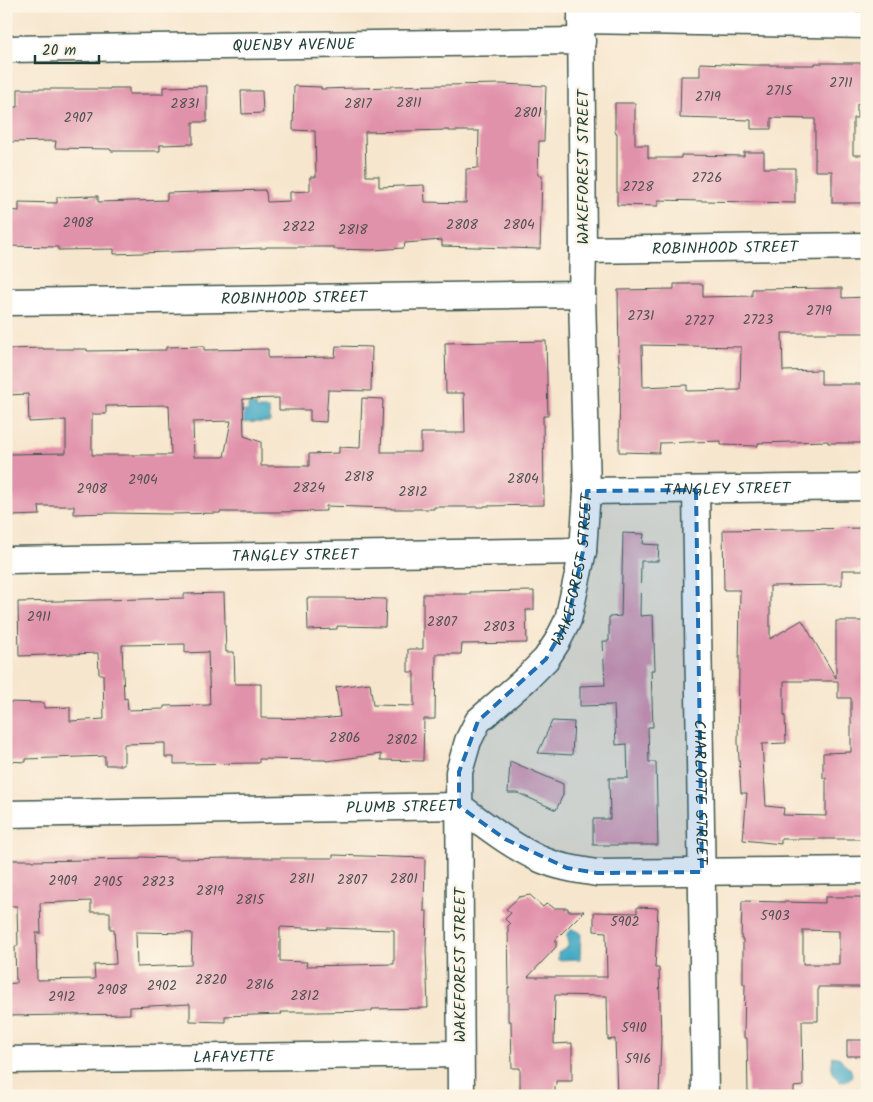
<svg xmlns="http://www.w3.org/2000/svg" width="873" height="1102" viewBox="0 0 873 1102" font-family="Kalam,sans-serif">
  <rect width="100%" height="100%" fill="#fcf5e5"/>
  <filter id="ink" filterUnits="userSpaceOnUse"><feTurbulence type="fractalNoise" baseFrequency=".02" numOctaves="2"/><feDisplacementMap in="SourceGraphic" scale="10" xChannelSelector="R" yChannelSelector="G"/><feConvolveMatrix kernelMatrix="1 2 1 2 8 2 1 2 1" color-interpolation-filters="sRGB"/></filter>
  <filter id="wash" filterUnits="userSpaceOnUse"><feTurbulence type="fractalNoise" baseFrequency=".0096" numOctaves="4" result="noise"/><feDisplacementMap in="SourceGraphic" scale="20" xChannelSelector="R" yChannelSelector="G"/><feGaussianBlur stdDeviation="1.12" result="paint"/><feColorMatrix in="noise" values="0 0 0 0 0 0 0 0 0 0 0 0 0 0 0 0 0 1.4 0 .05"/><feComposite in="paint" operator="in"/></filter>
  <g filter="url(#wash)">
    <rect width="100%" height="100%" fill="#f7e6ce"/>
    <!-- water -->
    <g fill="#45aac5" stroke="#32747c">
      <polygon points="248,405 256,405 257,409 269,409 270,422 231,423 231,412 248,411"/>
      <polygon points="572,929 581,933 580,959 558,960 558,953 568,947 568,938 566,935"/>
      <path d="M 833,1056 L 840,1058 L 847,1067 L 850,1068 C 855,1077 849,1081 840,1082 C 832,1073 830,1069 833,1056 Z"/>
    </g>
    <g id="blocks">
      <!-- building -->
      <g fill="#e192ab" fill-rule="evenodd">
        <polygon points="700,63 752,65 815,65 815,63 867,63 867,104 857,104 857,118 853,118 853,155 865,155 865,203 832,203 832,171 815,171 815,119 771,118 771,129 751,129 751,120 680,118 681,76 700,76"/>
        <path d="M 502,84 L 546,86 L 544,141 L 539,141 L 538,175 L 542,175 L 540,249 L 442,246 L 442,240 L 405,243 L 404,248 L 372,250 L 334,249 L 334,247 L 266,247 L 266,248 L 195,250 L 195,251 L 114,254 L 114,249 L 58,250 L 58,247 L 6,246 L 7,210 L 19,211 L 19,202 L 57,203 L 57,197 L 98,196 L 98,202 L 167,200 L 167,193 L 265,190 L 265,192 L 266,192 L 267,202 L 290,201 L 290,192 L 310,191 L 310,177 L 316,177 L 315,131 L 293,130 L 294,86 L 321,87 L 321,89 L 391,87 L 391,86 ZM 449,130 L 449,131 L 479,131 L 478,168 L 466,169 L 466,203 L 425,202 L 424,185 L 379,187 L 379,176 L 366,176 L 365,132 Z"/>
        <polygon points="207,86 207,122 193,122 193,144 160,145 160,151 111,151 110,149 55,148 56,141 6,142 6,107 18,107 18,89 110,89 110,88 129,88 129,94 163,94 163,87"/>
        <polygon points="241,91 262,91 263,113 242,114"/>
        <polygon points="615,103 635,103 635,145 648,145 648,158 681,158 681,155 744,156 744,152 764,152 764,168 795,168 795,203 658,200 658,206 617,205 617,133 615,132"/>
        <path d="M 674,284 L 703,284 L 703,297 L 752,296 L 752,289 L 842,288 L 842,298 L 867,297 L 867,333 L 782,333 L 783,371 L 821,370 L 821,384 L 867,384 L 867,443 L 828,443 L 828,441 L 758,443 L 758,446 L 721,445 L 721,441 L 660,443 L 659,453 L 619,452 L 620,365 L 619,365 L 618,290 L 674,289 ZM 642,345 L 741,347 L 740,390 L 687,391 L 687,385 L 643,387 Z"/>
        <path d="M 546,341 L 548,416 L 543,416 L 544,505 L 484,506 L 484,507 L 434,507 L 434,509 L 391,509 L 391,508 L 326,506 L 326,511 L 277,512 L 220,512 L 220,513 L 173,514 L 112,513 L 74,514 L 74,506 L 39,506 L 40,515 L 11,516 L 10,454 L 66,453 L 66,420 L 29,422 L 28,394 L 9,395 L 7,349 L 43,348 L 43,349 L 87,349 L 87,351 L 166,350 L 166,347 L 204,346 L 204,350 L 268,349 L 268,358 L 335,357 L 336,346 L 372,347 L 371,391 L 328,390 L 326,422 L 310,421 L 310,410 L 279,410 L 279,398 L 243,399 L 244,436 L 261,442 L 261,466 L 309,466 L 309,454 L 339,453 L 339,447 L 360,448 L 362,398 L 383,399 L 381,452 L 421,452 L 421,433 L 465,433 L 464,393 L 446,393 L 445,343 ZM 169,405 L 171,455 L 92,455 L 92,414 L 106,414 L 106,406 ZM 231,421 L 224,457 L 194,457 L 193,422 Z"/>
        <path d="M 867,528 L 867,570 L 842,570 L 842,585 L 770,586 L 770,639 L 802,620 L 836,678 L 836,621 L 867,621 L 867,839 L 781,839 L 781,844 L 743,840 L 747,793 L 741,793 L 738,742 L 740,590 L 724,590 L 723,530 ZM 784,681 L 838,681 L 838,698 L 851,698 L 851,752 L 823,753 L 823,778 L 826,778 L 826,816 L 783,815 L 784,808 L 766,806 L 762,744 L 786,743 L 785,716 L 784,716 Z"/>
        <polygon points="623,533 644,534 643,544 659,545 658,561 641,561 640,616 653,615 655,670 651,670 653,727 648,727 649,762 656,762 658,845 593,845 593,819 610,819 609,778 628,778 627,744 616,745 614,705 580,706 580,686 605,685 603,641 609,641 609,617 621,616"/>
        <path d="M 534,591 L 534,610 L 526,610 L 527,643 L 462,644 L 461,654 L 436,654 L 435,719 L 424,719 L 423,761 L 381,760 L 381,754 L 326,761 L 326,760 L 259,759 L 259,763 L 174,764 L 174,757 L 165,757 L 165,743 L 124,744 L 124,765 L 105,765 L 105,756 L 26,759 L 26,762 L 6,761 L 6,702 L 44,703 L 44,708 L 70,707 L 70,721 L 104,719 L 103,674 L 99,674 L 98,653 L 19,656 L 18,602 L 184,598 L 184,594 L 224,593 L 226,652 L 234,652 L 235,684 L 261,684 L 261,718 L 321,719 L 340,717 L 336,687 L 370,683 L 373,705 L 414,706 L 414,672 L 408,672 L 408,649 L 423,649 L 423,594 L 470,594 L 470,592 ZM 185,644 L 185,653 L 208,652 L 210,705 L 164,706 L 164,709 L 128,710 L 127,698 L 124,699 L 122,645 Z"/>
        <polygon points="307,598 336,598 386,599 385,627 337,626 337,629 308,630"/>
        <polygon points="552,721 574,722 572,755 538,753"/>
        <polygon points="510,761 563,784 563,795 556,810 518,793 508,793"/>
        <path d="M 333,855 L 425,858 L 424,911 L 427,911 L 426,951 L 428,1008 L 372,1009 L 372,1011 L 319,1012 L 281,1012 L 282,1014 L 225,1016 L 225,1022 L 190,1021 L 190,1004 L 130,1007 L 130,1014 L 6,1016 L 6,984 L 16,983 L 15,946 L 18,946 L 17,906 L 6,906 L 6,860 L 32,860 L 32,861 L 140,859 L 140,857 L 176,858 L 176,859 L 229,858 L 333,858 ZM 91,901 L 91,912 L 110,912 L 110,929 L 114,929 L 116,964 L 94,965 L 95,979 L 37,980 L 36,933 L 41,933 L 40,903 ZM 280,927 L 327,929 L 327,928 L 394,930 L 394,964 L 306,966 L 307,962 L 280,961 ZM 136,932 L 192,933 L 191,965 L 137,967 Z"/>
        <polygon points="530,895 543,907 547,903 554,908 568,908 568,911 584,911 556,939 556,947 528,977 607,977 606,932 594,931 594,912 637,913 637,907 658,908 655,968 659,968 661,1038 659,1096 617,1096 615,1039 608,1040 607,996 555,995 554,1044 572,1043 572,1081 556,1081 556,1086 555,1086 555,1096 520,1096 520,1068 512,1068 511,1021 508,1021 508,988 509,988 508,926 510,924 505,919 511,913 506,909 519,897"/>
        <path d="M 825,897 L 867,897 L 867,987 L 818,987 L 818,1021 L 802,1021 L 803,1086 L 794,1087 L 794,1096 L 755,1096 L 755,1093 L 748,1093 L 747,1038 L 744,1038 L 745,984 L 743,984 L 743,939 L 741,939 L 742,901 L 825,903 ZM 803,930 L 839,931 L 839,964 L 803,964 Z"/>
        <rect x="847" y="1040" width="20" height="16"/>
      </g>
    </g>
  </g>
  <g filter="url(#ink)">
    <use href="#blocks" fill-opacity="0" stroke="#3f564b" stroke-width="1"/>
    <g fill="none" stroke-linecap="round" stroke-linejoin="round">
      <!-- minor casing -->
      <g stroke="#3f564b" stroke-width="29">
        <g id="minor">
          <polyline points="581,20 867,25"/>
          <path id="s1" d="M 6,49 L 582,41"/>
          <path id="s2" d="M 583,250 L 867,246"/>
          <path id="s3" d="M 6,302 L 582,294"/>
          <path id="s4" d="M 696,490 L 705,1096"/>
          <path id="s5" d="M 587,491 L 867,487"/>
          <path id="s6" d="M 6,560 L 583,551"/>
          <path id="s7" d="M 6,814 L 459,806 C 485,825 511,846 540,859 C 558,867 578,870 597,873 L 867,870"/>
          <path id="s8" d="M 6,1060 L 460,1054"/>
          <path id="s9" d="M 461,1096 L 459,772 L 468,741 L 478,721 L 525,680 L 546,659 L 557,642 L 568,620 L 583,551 L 587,491 L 582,294 L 583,250 L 581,6"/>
        </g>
      </g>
      <!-- minor -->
      <use href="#minor" stroke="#fff" stroke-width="26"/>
    </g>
  </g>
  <!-- marked area -->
  <path fill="#1f6fb2" fill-opacity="0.2" stroke="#1f6fb2" stroke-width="4" stroke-dasharray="10 6" stroke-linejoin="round" d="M 696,490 L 702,872 L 597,873 L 567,868 L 505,839 L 459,806 L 459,772 L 478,721 L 546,659 L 568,620 L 583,551 L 587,491 Z"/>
  <g text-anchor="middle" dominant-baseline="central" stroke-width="5" stroke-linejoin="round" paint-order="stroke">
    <!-- number labels -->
    <g font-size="14" fill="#505252">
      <text x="841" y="83">2711</text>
      <text x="779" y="91">2715</text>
      <text x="708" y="97">2719</text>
      <text x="409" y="103">2811</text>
      <text x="185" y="104">2831</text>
      <text x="358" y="104">2817</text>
      <text x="528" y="113">2801</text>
      <text x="78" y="118">2907</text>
      <text x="707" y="178">2726</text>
      <text x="638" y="187">2728</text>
      <text x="78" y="223">2908</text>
      <text x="462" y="225">2808</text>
      <text x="519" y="225">2804</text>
      <text x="299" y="227">2822</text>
      <text x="353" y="230">2818</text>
      <text x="819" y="311">2719</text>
      <text x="641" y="316">2731</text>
      <text x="758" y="320">2723</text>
      <text x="699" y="321">2727</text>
      <text x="359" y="477">2818</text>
      <text x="523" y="479">2804</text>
      <text x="143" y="480">2904</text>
      <text x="309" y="488">2824</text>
      <text x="92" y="489">2908</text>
      <text x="413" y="492">2812</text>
      <text x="39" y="617">2911</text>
      <text x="442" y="622">2807</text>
      <text x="499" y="627">2803</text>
      <text x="345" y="738">2806</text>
      <text x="402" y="740">2802</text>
      <text x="302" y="879">2811</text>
      <text x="404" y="879">2801</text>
      <text x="352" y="880">2807</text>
      <text x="63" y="881">2909</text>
      <text x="108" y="882">2905</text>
      <text x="158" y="882">2823</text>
      <text x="210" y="891">2819</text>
      <text x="250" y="900">2815</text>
      <text x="775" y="916">5903</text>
      <text x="625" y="922">5902</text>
      <text x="211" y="980">2820</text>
      <text x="260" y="985">2816</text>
      <text x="162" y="986">2902</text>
      <text x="112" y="990">2908</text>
      <text x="305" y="996">2812</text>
      <text x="62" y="997">2912</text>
      <text x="634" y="1028">5910</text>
      <text x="638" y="1059">5916</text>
    </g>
    <!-- street labels -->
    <g font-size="16" fill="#1f3d34" stroke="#fcf5e5">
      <text stroke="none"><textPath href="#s1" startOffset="288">QUENBY AVENUE</textPath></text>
      <text transform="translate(583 167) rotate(-90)">WAKEFOREST STREET</text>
      <text stroke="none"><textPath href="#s2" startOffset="142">ROBINHOOD STREET</textPath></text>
      <text stroke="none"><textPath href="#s3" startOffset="288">ROBINHOOD STREET</textPath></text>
      <text stroke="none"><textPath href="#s5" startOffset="140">TANGLEY STREET</textPath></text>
      <text stroke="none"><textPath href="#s6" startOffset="289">TANGLEY STREET</textPath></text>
      <text stroke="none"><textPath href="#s9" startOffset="566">WAKEFOREST STREET</textPath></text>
      <text stroke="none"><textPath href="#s4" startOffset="302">CHARLOTTE STREET</textPath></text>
      <text stroke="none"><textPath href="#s7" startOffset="395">PLUMB STREET</textPath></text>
      <text transform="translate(460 965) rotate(-90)">WAKEFOREST STREET</text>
      <text stroke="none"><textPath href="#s8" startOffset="228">LAFAYETTE</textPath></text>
    </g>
  </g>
  <!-- margin -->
  <rect width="873" height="1102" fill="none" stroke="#fcf5e5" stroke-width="25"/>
  <!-- scale -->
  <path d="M35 55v8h64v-8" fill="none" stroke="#1f3d34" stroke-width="2.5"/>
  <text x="42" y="55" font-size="15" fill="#1f3d34" stroke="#fcf5e5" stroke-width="4" paint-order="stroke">20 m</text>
</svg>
